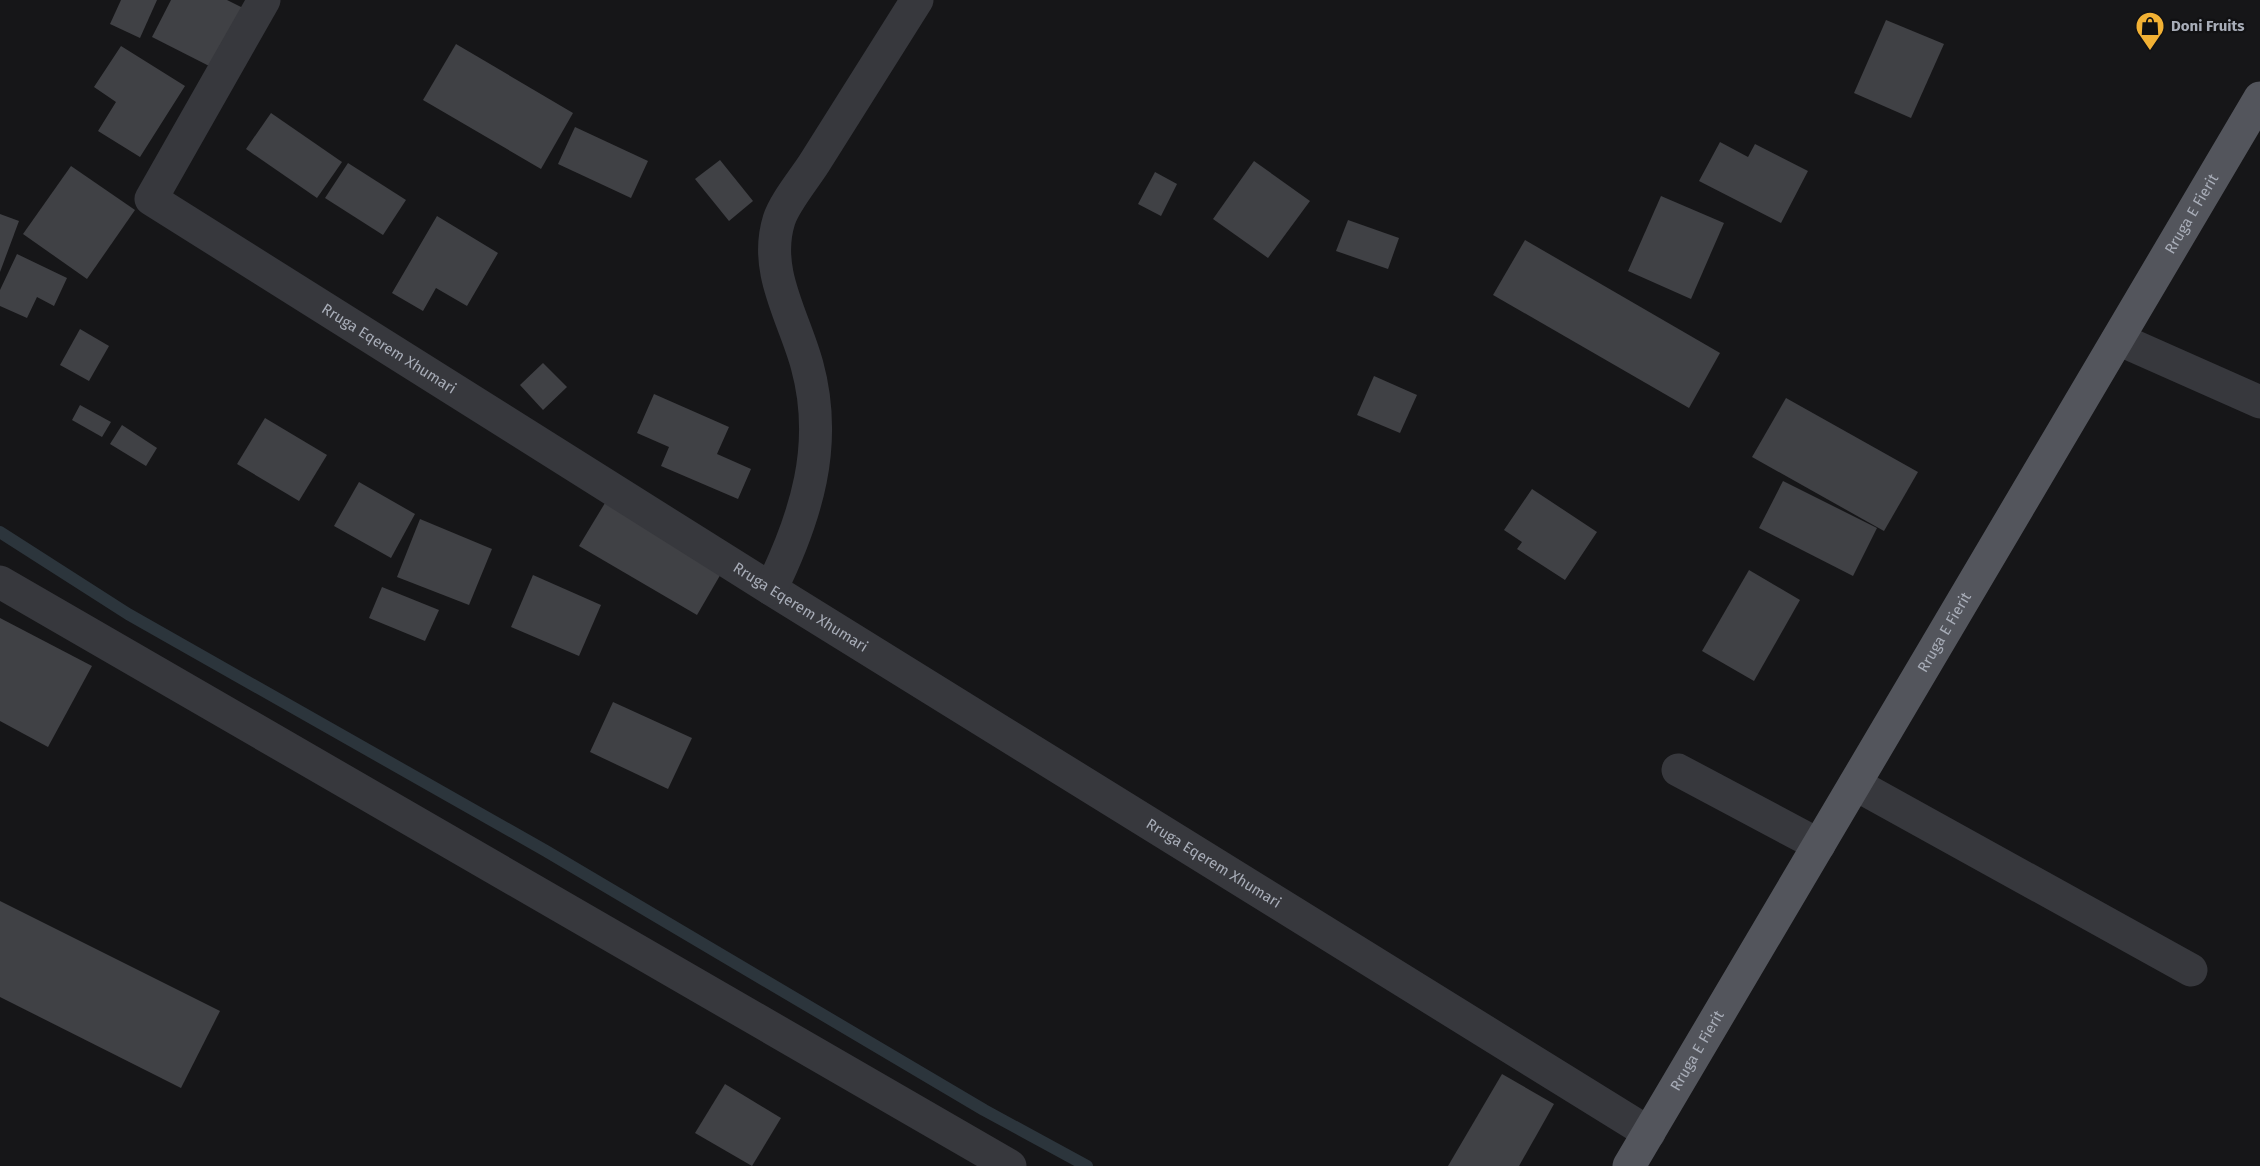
<svg xmlns="http://www.w3.org/2000/svg" width="2260" height="1166" viewBox="0 0 2260 1166" font-family="'Fira Sans',sans-serif">
  <rect width="100%" height="100%" fill="#161618"/>
  <g fill="none" stroke-linecap="round" stroke-linejoin="round">
    <!-- stream -->
    <polyline stroke="#2c353c" stroke-width="12" points="0,532 128,614 546,851 984,1110 1087,1166"/>
  </g>
  <!-- building -->
  <g fill="#404145">
    <polygon points="121,0 157,0 140,38 110,24"/>
    <polygon points="171,0 227,0 247,10 217,70 152,37"/>
    <polygon points="1886,20 1944,44 1911,118 1854,93"/>
    <polygon points="456,44 573,113 541,169 423,100"/>
    <polygon points="121,46 185,86 140,157 98,131 116,102 94,87"/>
    <polygon points="271,113 342,162 317,198 246,149"/>
    <polygon points="575,127 648,161 631,198 558,164"/>
    <polygon points="1720,142 1748,157 1755,144 1808,171 1781,223 1699,181"/>
    <polygon points="720,160 753,201 729,221 695,179"/>
    <polygon points="1254,161 1310,201 1268,258 1213,219"/>
    <polygon points="348,163 406,200 383,235 325,198"/>
    <polygon points="71,166 135,210 87,279 23,234"/>
    <polygon points="1155,172 1177,184 1161,216 1138,204"/>
    <polygon points="1661,196 1724,223 1691,299 1628,271"/>
    <polygon points="0,214 19,221 0,272"/>
    <polygon points="437,216 498,253 467,306 436,288 423,311 392,293"/>
    <polygon points="1348,220 1399,238 1388,269 1336,251"/>
    <polygon points="1525,240 1720,353 1689,408 1493,295"/>
    <polygon points="17,254 67,278 54,306 37,297 27,318 0,306 0,290"/>
    <polygon points="80,329 109,346 89,381 60,365"/>
    <polygon points="543,363 567,387 543,410 520,385"/>
    <polygon points="1374,376 1417,395 1400,433 1357,415"/>
    <polygon points="654,394 729,427 717,454 751,469 738,499 661,466 669,447 637,433"/>
    <polygon points="1786,398 1918,472 1884,531 1752,457"/>
    <polygon points="80,405 111,422 102,437 72,420"/>
    <polygon points="265,418 327,455 299,501 237,464"/>
    <polygon points="122,425 157,448 146,466 110,444"/>
    <polygon points="1783,481 1877,528 1853,576 1759,528"/>
    <polygon points="359,482 415,514 391,558 334,526"/>
    <polygon points="1532,489 1597,532 1565,580 1517,549 1522,542 1504,530"/>
    <polygon points="605,503 722,572 697,615 579,546"/>
    <polygon points="420,519 492,549 469,605 397,577"/>
    <polygon points="1749,570 1800,600 1754,681 1702,651"/>
    <polygon points="533,575 601,605 579,656 511,627"/>
    <polygon points="382,587 439,610 425,641 369,618"/>
    <polygon points="0,618 92,666 48,747 0,721"/>
    <polygon points="613,702 692,738 668,789 590,752"/>
    <polygon points="0,901 220,1011 181,1088 0,997"/>
    <polygon points="1502,1074 1554,1104 1519,1166 1448,1166"/>
    <polygon points="725,1084 781,1118 752,1166 695,1133"/>
  </g>
  <g fill="none" stroke-linecap="round" stroke-linejoin="round">
    <!-- minor -->
    <g stroke="#37383d" stroke-width="33">
      <path id="s1" d="M 264,0 L 151,199 L 771,589 L 1649,1133"/>
      <polyline points="2118,339 2260,402"/>
      <polyline points="0,582 1010,1166"/>
      <path d="M 771,589 C 806,517 829,445 807,365 C 794,317 763,271 779,220 C 784,203 805,178 815,162 C 849,108 883,54 917,0"/>
      <polyline points="1678,770 1819,845"/>
      <polyline points="1855,784 2191,970"/>
    </g>
    <!-- major -->
    <path stroke="#53555c" stroke-width="33" id="s2" d="M 1629,1166 L 2260,98"/>
  </g>
  <!-- icons -->
  <defs>
    <g id="shop-pin" transform="scale(1.5)"><path d="M0 17L-7.5 6A9.5 9.5 0 1 1 7.5 6Z" fill="#f2b134" stroke="#111113"/><path d="M-5-2.5h2.3a2.7 3.5 0 0 1 5.4 0H5L5.5 6h-11ZM-1.5-2.5h3a1.5 2.3 0 0 0-3 0Z" fill="#111"/></g>
  </defs>
  <g fill-rule="evenodd">
    <use href="#shop-pin" x="2150" y="26"/>
  </g>
  <g text-anchor="middle" dominant-baseline="central" stroke-width="4.5" stroke-linejoin="round" paint-order="stroke">
    <!-- poi labels -->
    <g font-size="15" font-weight="bold" fill="#a8adb8" stroke="#111113" text-anchor="start">
      <text x="2171" y="26">Doni Fruits</text>
    </g>
    <!-- street labels -->
    <g font-size="15" fill="#a8adb8" stroke="#111113">
      <text stroke="none"><textPath href="#s2" startOffset="1106">Rruga E Fierit</textPath></text>
      <text stroke="none"><textPath href="#s1" startOffset="510">Rruga Eqerem Xhumari</textPath></text>
      <text stroke="none"><textPath href="#s1" startOffset="996">Rruga Eqerem Xhumari</textPath></text>
      <text stroke="none"><textPath href="#s2" startOffset="620">Rruga E Fierit</textPath></text>
      <text stroke="none"><textPath href="#s1" startOffset="1482">Rruga Eqerem Xhumari</textPath></text>
      <text stroke="none"><textPath href="#s2" startOffset="134">Rruga E Fierit</textPath></text>
    </g>
  </g>
</svg>
